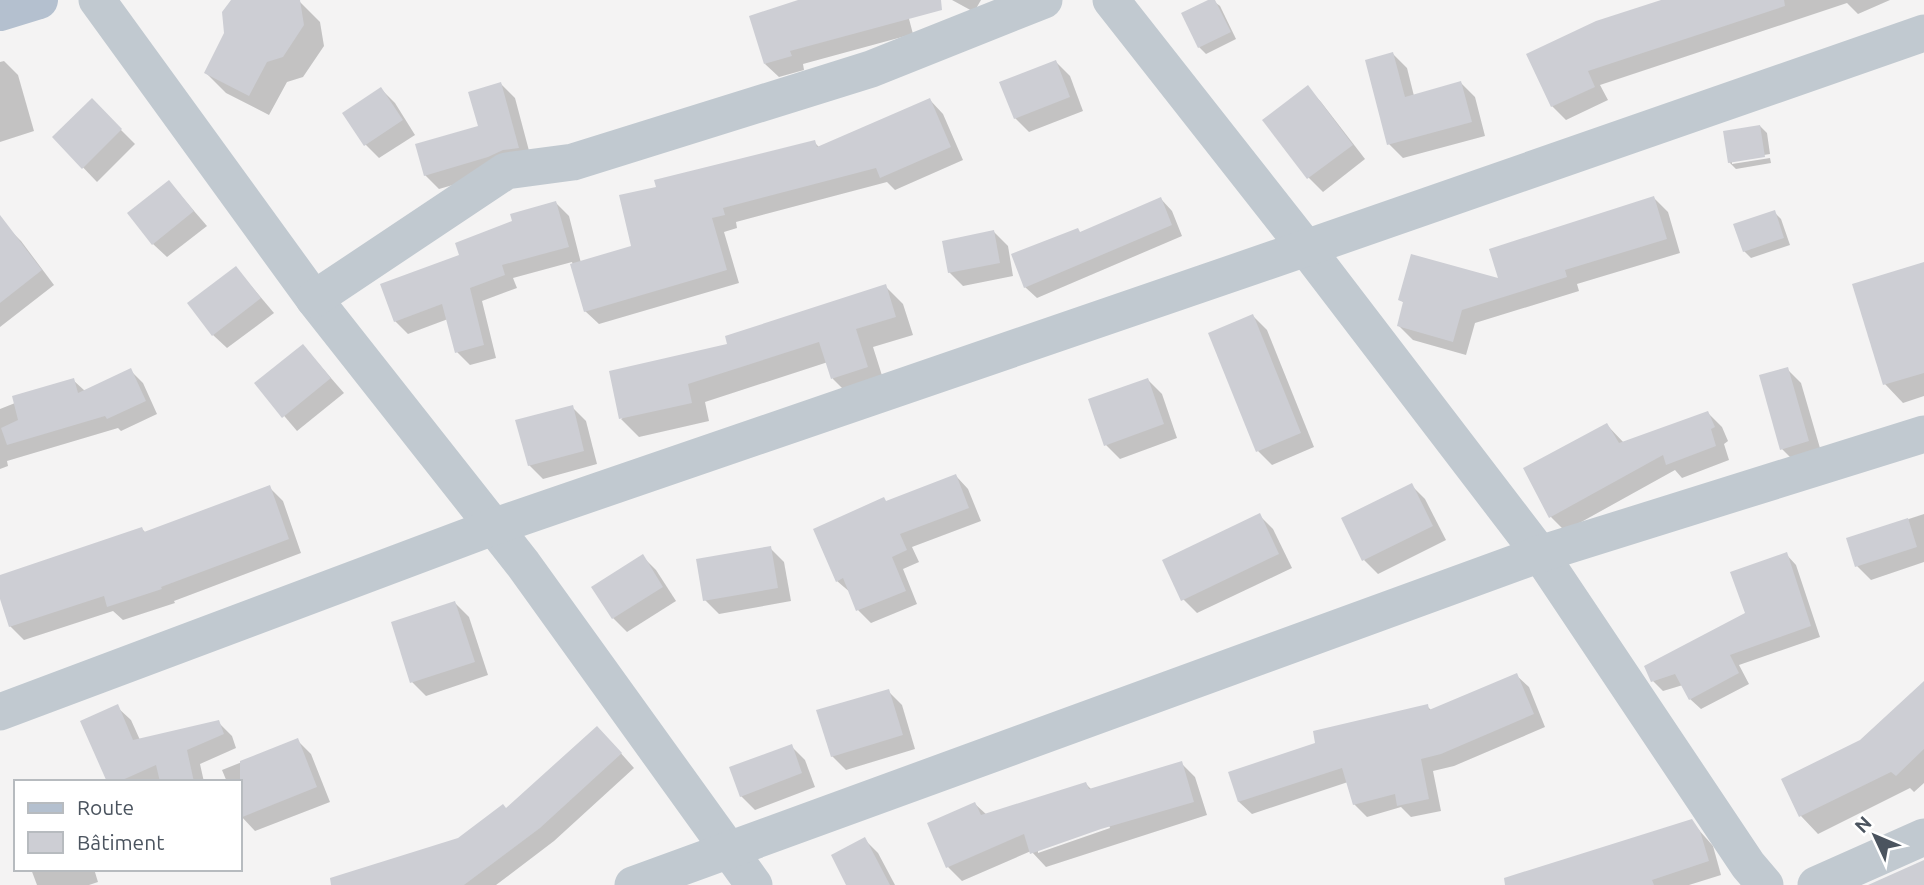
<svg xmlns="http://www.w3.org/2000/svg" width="1924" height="885" viewBox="0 0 1924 885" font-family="Ubuntu,sans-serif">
  <rect width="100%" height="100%" fill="#f4f3f3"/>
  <!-- shadow -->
  <g fill="#0003" fill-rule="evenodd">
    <polygon points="233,0 298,0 320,22 324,46 303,77 287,82 269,115 226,93 206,73 226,33"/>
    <polygon points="803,0 904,0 913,34 803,64 804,70 779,77 765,64"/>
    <polygon points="952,0 981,0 974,12"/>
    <polygon points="1212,0 1220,6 1236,39 1206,54 1199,47"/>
    <polygon points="1667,0 1890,0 1858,14 1847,3 1600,85 1608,100 1566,120 1552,106 1529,55"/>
    <polygon points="1393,54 1407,68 1414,96 1461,83 1475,97 1485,136 1403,158 1389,144 1367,61"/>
    <polygon points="4,61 18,75 34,131 0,142 0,62"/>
    <polygon points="1056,62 1070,76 1083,111 1029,132 1015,118"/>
    <polygon points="501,84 515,98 532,162 439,189 425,175 480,127"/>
    <polygon points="1308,88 1321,102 1365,159 1323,192 1309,178 1265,120"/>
    <polygon points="381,89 395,103 415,135 379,158 365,144"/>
    <polygon points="930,100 943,114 963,160 895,190 887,182 736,222 737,228 724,232 739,283 599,324 585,311 572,262 513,278 517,288 482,301 496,358 470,365 457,352 448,319 408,334 395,321 462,256 556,203 569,216 581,263 633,247 658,188 814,142 820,148"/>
    <polygon points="92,101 135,144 97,182 54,137"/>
    <polygon points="1760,126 1767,133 1770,154 1732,160 1732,164 1770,158 1771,163 1736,169 1729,162"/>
    <polygon points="169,182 207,226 167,257 153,244"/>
    <polygon points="1654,198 1668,212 1680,253 1577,284 1579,291 1475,323 1466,355 1413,340 1399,326 1405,304 1400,299 1501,281"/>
    <polygon points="1161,199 1172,211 1182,236 1037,298 1025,287 1081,234"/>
    <polygon points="1774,212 1781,219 1790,245 1751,258 1744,251"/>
    <polygon points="7,227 21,241 54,285 0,327 0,232"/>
    <polygon points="994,232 1008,246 1013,276 963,286 949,272"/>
    <polygon points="1924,264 1924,396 1903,403 1885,384"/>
    <polygon points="236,268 274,313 227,348 213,335"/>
    <polygon points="885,286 903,304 913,335 873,347 885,385 851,397 833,379 828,362 705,402 709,421 639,437 621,419 730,346"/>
    <polygon points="1253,316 1267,330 1314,447 1272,465 1258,451 1210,333"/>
    <polygon points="303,346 344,393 297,431 257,384"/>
    <polygon points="1787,369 1801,383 1822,455 1796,463 1782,449"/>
    <polygon points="131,371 143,383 157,414 121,431 118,428 7,461 8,466 0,469 0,409 73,380 85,391"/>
    <polygon points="1148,380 1162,394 1177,438 1120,459 1106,445"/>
    <polygon points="572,407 586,421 597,464 543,479 529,465"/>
    <polygon points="1708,413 1722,427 1728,441 1724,444 1729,460 1682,478 1675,470 1565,531 1551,517 1525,469 1607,425 1624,443"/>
    <polygon points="956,476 968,489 981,521 912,547 919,562 903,569 917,604 871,623 858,610 851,593 837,581 887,502"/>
    <polygon points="1411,485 1425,499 1446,540 1378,574 1364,560"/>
    <polygon points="269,487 283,501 301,553 174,601 175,603 123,620 113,611 24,640 10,626 0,593 0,577 142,529 146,533"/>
    <polygon points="1924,514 1924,562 1871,580 1857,566 1848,539"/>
    <polygon points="1260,516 1273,529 1292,568 1197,613 1183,599"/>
    <polygon points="770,548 784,562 791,601 719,614 705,600"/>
    <polygon points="1786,554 1796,565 1820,637 1739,665 1749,684 1701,709 1690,699 1683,685 1663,691 1653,681 1747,613"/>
    <polygon points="642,556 656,570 676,601 627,632 613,618"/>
    <polygon points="455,603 469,617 488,675 426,696 412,682"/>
    <polygon points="1516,675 1529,687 1545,727 1454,766 1433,771 1441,811 1411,817 1401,807 1367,817 1354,804 1348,782 1252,814 1239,802 1230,773 1427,706 1432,711"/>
    <polygon points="888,691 902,705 915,749 846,770 832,756"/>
    <polygon points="1924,691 1924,783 1914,792 1910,788 1818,834 1801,816 1784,780 1861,742"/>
    <polygon points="117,707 131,720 140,740 218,722 232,736 236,748 200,764 204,782 108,782"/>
    <polygon points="297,740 311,754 330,802 255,831 240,815 240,782 227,782 222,770"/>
    <polygon points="611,742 634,768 554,841 496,885 380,885 507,810"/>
    <polygon points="791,746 805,760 815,787 755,810 741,796"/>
    <path d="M 1181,763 L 1195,777 L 1207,815 L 1046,867 L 1031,851 L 962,881 L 948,867 L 929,824 L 975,804 L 987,815 L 1086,784 L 1092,790 ZM 1109,825 L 1110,828 L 1038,853 L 1038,849 Z"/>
    <polygon points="1691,821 1713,846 1721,875 1689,885 1522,885"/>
    <polygon points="864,839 878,853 895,885 848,885"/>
    <polygon points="31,869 94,869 98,882 89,885 37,885"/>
  </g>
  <!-- building -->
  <g fill="#cdced4">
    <polygon points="231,0 300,0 304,25 283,57 267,62 249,96 204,73 224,33 222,12"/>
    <polygon points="798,0 941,0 942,10 790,51 792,56 764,64 749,16"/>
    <polygon points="1208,0 1215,0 1231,32 1198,48 1181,13"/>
    <polygon points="1661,0 1784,0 1785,6 1588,71 1595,87 1551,107 1526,54 1596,21"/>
    <polygon points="1393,52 1405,97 1461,81 1472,122 1387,145 1365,60"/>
    <polygon points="1056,60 1070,97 1014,119 999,82"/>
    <polygon points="501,82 519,148 503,150 488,157 424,176 415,144 478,126 468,92"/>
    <polygon points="1308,85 1353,145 1307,179 1262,120"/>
    <polygon points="381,87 403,120 364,146 342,113"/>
    <polygon points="92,98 122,129 82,169 52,137"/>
    <polygon points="930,98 951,147 880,178 876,168 723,208 725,215 712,218 727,270 584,312 570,264 631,246 619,195 656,187 654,180 815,140 817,147"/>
    <polygon points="1760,125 1765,157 1728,163 1723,131"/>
    <polygon points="169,180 194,211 152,245 127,213"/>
    <polygon points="1654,196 1667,239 1565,270 1567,277 1462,310 1453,342 1397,326 1403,302 1398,300 1411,254 1498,278 1489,249"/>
    <polygon points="1161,197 1172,225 1024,288 1011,254 1078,228 1080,232"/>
    <polygon points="556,201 569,247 502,265 505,275 470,288 484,345 455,353 442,304 394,322 380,284 459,255 455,243 512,221 510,214"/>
    <polygon points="1775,210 1784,238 1743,252 1733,224"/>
    <polygon points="0,215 42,270 0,303"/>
    <polygon points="994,230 1000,263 948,273 942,241"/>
    <polygon points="1924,262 1924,373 1883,385 1852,284"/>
    <polygon points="236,266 261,298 212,336 187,303"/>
    <polygon points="886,284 896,317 856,329 868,367 831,379 819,342 688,384 692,403 619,419 609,371 727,344 725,336"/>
    <polygon points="1253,314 1301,433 1256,452 1208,333"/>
    <polygon points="303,344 331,378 282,418 254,383"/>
    <polygon points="1788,367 1809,441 1780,450 1759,375"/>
    <polygon points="131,368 146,401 107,419 105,416 7,445 1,428 18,420 12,396 74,378 78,393"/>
    <polygon points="1148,378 1164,424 1104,446 1088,399"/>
    <polygon points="573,405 584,451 528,466 515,420"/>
    <polygon points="1708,411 1715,427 1711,429 1716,446 1666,465 1663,455 1549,518 1523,468 1607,423 1619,443"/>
    <polygon points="956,474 969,508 900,534 907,550 892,557 906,591 856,611 843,578 836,582 813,529 884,497 886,501"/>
    <polygon points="1412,483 1433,526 1362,561 1341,518"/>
    <polygon points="270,485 289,539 161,587 162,589 107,607 104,596 9,627 0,599 0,575 142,527 144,532"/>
    <polygon points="1260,513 1279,554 1181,601 1162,560"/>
    <polygon points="1908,518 1917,547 1855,567 1846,538"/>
    <polygon points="771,546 778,588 703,601 696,559"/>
    <polygon points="1787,552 1811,626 1730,655 1739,673 1689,700 1675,674 1651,682 1644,666 1745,613 1730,572"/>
    <polygon points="643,554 663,587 612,619 591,587"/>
    <polygon points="455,601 475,662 410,683 391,622"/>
    <polygon points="1517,673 1534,714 1441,754 1421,759 1429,799 1397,806 1395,794 1353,805 1342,768 1238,802 1228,772 1315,743 1313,731 1428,704 1429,710"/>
    <polygon points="1924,681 1924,749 1896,776 1891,772 1799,817 1781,779 1860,740"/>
    <polygon points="889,689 903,735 831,757 816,710"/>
    <polygon points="118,704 133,740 219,720 224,734 187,750 194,782 160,782 156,765 118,782 107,782 80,721"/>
    <polygon points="597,726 622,753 540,828 464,885 331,885 330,878 458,838 503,804 506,808"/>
    <polygon points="298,738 317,787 240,818 240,761"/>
    <polygon points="792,744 802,773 740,797 729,767"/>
    <polygon points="1182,761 1194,802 1101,829 1030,854 1024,834 946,868 927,823 975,802 981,815 1086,782 1089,789"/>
    <polygon points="1692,819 1700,831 1709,861 1652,880 1654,885 1505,885 1504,878"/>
    <polygon points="865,837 890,885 846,885 831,855"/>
    <polygon points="1924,860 1924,885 1868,885"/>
  </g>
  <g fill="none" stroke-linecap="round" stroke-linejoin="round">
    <!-- street -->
    <g stroke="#c1c9d0" stroke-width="37">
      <polyline points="97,0 314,299 523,564 754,885"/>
      <polyline points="1111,0 1306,248 1540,554 1748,865 1765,885"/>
      <polyline points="314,299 506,171 573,162 871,69 1044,0"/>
      <polyline points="0,712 493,527 1306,248 1924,33"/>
      <polyline points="633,885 1540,554 1924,434"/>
      <polyline points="1816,885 1924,837"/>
    </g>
    <!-- primary -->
    <polyline stroke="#b4c0cf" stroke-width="38" points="0,12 39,0"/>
  </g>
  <!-- legend -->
  <rect x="14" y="780" width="228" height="91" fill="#ffffff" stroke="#b7bbbf" stroke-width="2"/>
  <rect x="28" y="803" width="35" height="10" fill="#b4c0cf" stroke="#b7bbbf" stroke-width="2"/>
  <text x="77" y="815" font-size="21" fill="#4b545f">Route</text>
  <rect x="28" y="832" width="35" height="21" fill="#cdced4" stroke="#b7bbbf" stroke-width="2"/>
  <text x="77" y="850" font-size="21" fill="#4b545f">Bâtiment</text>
  <!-- north arrow -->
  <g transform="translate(1875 836) rotate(314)" stroke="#ffffff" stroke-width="5" paint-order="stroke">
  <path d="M0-5L12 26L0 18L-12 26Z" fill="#4b545f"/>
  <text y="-10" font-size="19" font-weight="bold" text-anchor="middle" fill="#4b545f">N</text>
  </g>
</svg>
